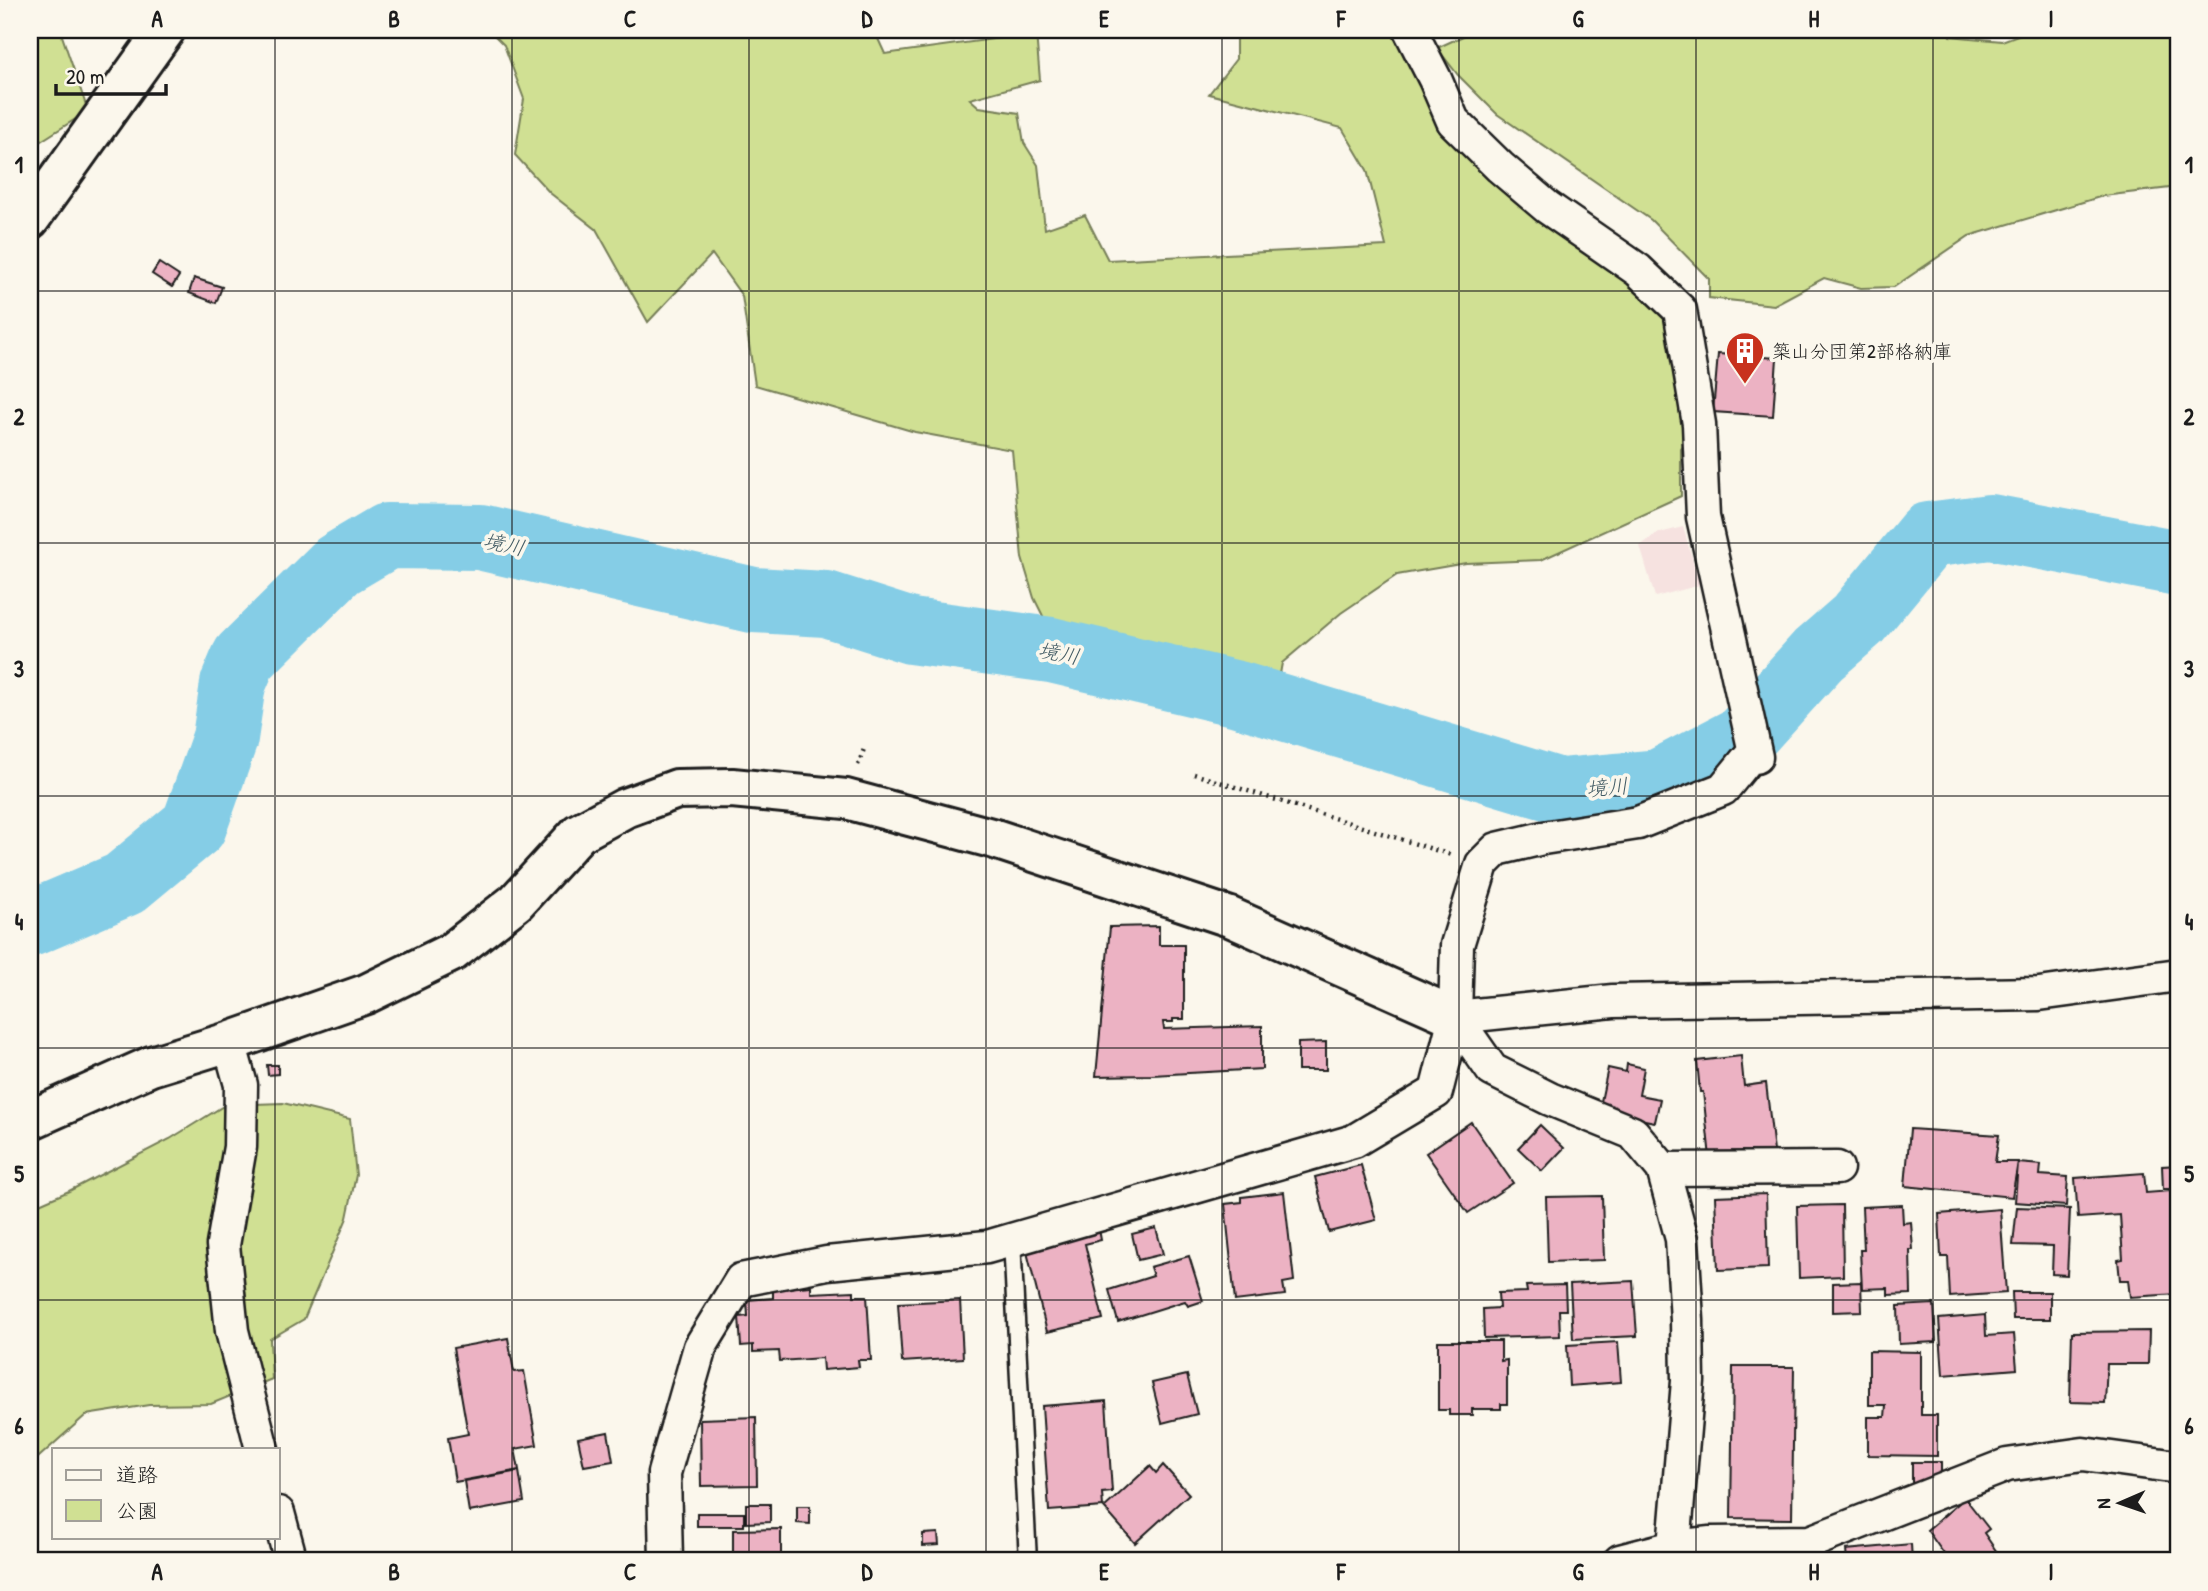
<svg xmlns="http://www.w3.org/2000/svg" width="2208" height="1591" viewBox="0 0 2208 1591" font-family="'Patrick Hand','Klee One',sans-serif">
  <rect width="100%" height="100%" fill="#fbf7ec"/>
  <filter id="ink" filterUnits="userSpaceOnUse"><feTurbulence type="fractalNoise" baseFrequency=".0143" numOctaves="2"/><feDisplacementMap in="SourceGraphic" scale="14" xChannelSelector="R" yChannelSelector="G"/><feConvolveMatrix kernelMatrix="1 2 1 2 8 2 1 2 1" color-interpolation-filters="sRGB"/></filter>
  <g filter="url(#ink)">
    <!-- built -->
    <polygon fill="#f6e2e0" points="1683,527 1700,585 1655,597 1640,546 1656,534"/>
    <!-- green -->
    <g fill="#d0e093" stroke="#767e58" stroke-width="2">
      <polygon points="30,30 60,30 88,111 30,148"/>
      <polygon points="489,30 874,30 885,54 1036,33 1040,80 970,99 979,107 1019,113 1024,143 1038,165 1045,229 1085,215 1108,260 1386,246 1367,170 1342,128 1209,94 1236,59 1236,30 1410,30 1453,121 1680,310 1699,424 1681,449 1681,496 1541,560 1466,563 1397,575 1341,613 1282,663 1276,696 1220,681 1135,665 1075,643 1050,630 1034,598 1022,558 1012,450 915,432 755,385 742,296 712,254 648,322 596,229 550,193 515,155 524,99 504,45"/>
      <polygon points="1476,30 1947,30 1950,36 2002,41 2031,30 2178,30 2178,187 2103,196 1969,236 1894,287 1861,288 1824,278 1774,305 1709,298 1709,279 1651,220 1497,114 1458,75 1437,48"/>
      <polygon points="283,1103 350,1119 356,1175 347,1218 304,1319 270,1339 272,1379 211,1404 149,1405 86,1415 30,1465 30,1208 69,1191 170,1139 225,1105"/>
    </g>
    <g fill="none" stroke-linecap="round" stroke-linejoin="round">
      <!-- river -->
      <polyline stroke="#85cde6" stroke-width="66" points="30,924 124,884 194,826 225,738 233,684 244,658 338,565 387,536 480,537 753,600 826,604 911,631 1051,650 1238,694 1560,791 1659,782 1743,738 1818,655 1858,620 1928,535 1990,527 2178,563"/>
    </g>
    <!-- building -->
    <g fill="#ecb2c3" stroke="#1c1c1c" stroke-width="2">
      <polygon points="159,263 179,276 172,287 152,274"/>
      <polygon points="194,278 222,287 216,303 189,293"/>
      <polygon points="1718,354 1777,358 1773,416 1713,412"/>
      <polygon points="1159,926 1159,945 1184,945 1184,1019 1173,1019 1173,1022 1163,1022 1164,1029 1262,1026 1262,1069 1152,1075 1096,1076 1110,927"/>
      <polygon points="1326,1042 1326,1070 1298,1070 1298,1043"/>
      <polygon points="1741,1056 1744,1086 1766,1083 1775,1160 1711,1167 1703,1092 1700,1092 1697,1061"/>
      <polygon points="1627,1064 1644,1068 1639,1095 1660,1099 1655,1122 1599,1111 1608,1068 1626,1072"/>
      <polygon points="267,1065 278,1065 278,1074 268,1075"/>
      <polygon points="1471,1122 1513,1183 1468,1213 1426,1153"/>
      <polygon points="1540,1125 1564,1148 1542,1171 1518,1148"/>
      <polygon points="1910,1129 1999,1135 1995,1162 2018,1162 2012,1197 1905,1186"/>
      <polygon points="2018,1163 2041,1165 2040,1175 2068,1177 2066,1206 2015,1202"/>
      <polygon points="1361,1165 1376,1220 1329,1232 1315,1177"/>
      <polygon points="2178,1165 2178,1189 2163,1189 2162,1166"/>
      <polygon points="2144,1173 2146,1193 2171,1191 2173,1210 2178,1209 2178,1294 2130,1297 2128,1280 2120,1280 2118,1260 2123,1259 2120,1215 2078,1218 2075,1178"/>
      <polygon points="1284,1192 1294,1281 1283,1283 1285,1295 1235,1301 1225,1204 1242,1202 1242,1197"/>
      <polygon points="1766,1194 1768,1268 1718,1270 1715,1196"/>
      <polygon points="1602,1196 1604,1260 1548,1262 1546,1197"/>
      <polygon points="1842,1205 1843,1276 1799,1278 1797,1206"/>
      <polygon points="1902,1205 1903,1223 1911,1222 1913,1250 1910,1250 1911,1294 1888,1295 1888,1288 1862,1289 1860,1250 1864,1250 1862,1207"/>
      <polygon points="2017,1207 2070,1209 2067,1275 2052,1274 2053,1246 2013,1245"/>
      <polygon points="2000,1209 2006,1293 1950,1297 1948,1257 1941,1257 1939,1214"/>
      <polygon points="1098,1224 1101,1240 1085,1244 1103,1319 1047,1332 1027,1252 1038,1250 1035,1239"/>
      <polygon points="1156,1228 1163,1254 1138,1260 1132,1234"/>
      <polygon points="1189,1256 1203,1301 1188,1306 1185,1301 1118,1322 1109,1290 1153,1276 1150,1267"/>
      <polygon points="1633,1281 1637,1336 1573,1339 1570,1284"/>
      <polygon points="1861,1282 1862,1311 1833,1312 1833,1283"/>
      <polygon points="1565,1285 1566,1310 1559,1310 1560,1336 1484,1338 1483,1309 1499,1308 1498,1293 1527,1292 1526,1286"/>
      <polygon points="811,1286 811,1293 854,1291 854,1296 867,1296 871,1360 858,1360 859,1367 823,1370 822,1358 780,1361 779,1351 753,1352 753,1345 741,1346 739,1317 748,1316 747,1300 773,1298 773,1289"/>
      <polygon points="2012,1292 2050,1292 2050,1319 2013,1319"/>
      <polygon points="960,1300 963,1358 902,1362 898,1303"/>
      <polygon points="1934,1304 1936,1342 1899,1344 1898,1306"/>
      <polygon points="1985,1315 1986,1336 2014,1334 2017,1369 1943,1375 1939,1319"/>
      <polygon points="2149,1331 2148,1364 2107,1364 2105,1403 2070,1402 2072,1332"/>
      <polygon points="508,1338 514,1372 524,1371 537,1445 515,1449 519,1470 455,1482 448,1438 468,1434 453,1348"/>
      <polygon points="1438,1341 1501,1341 1501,1361 1507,1360 1507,1404 1501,1404 1501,1409 1472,1409 1472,1415 1449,1415 1449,1410 1438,1410"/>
      <polygon points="1618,1342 1621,1382 1569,1386 1567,1345"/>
      <polygon points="1869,1351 1921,1352 1921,1415 1937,1415 1937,1456 1868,1455 1868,1417 1885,1417 1886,1405 1869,1405"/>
      <polygon points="1733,1367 1794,1367 1792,1519 1731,1518"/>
      <polygon points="1187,1375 1197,1414 1162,1423 1152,1383"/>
      <polygon points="1106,1401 1112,1492 1102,1493 1103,1507 1049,1511 1042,1406"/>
      <polygon points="756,1417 757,1485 701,1486 700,1419"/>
      <polygon points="608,1432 613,1461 584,1466 578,1438"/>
      <polygon points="1912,1462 1941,1462 1941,1480 1912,1487"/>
      <polygon points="1163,1465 1189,1494 1135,1543 1104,1508 1150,1466 1156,1473"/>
      <polygon points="519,1471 524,1502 469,1512 464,1481"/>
      <polygon points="1965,1498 1989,1529 1984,1533 2003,1561 1949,1561 1927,1530"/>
      <polygon points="746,1504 770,1504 770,1522 746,1523"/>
      <polygon points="797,1506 810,1506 810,1524 797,1523"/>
      <rect x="697" y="1513" width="47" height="13"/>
      <polygon points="781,1529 781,1561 733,1561 733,1530"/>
      <polygon points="938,1533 939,1545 923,1546 923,1534"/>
      <polygon points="1911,1544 1912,1561 1847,1561 1846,1550"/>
      <polygon points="977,1555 977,1561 929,1561 929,1557"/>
    </g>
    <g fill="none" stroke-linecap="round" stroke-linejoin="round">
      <!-- service casing -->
      <g stroke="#1c1c1c" stroke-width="21">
        <polyline id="service" points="1012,1239 1028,1561"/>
      </g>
      <!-- minor casing -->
      <g stroke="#1c1c1c" stroke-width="37">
        <g id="minor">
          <polyline points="1455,1017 1613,1001 2039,994 2178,975"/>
          <polyline points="1455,1017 1492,1070 1550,1099 1633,1133 1663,1169 1682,1239 1687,1320 1688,1381 1674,1547"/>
          <polyline points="229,1042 241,1085 240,1147 223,1245 232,1331 262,1449"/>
          <polyline points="1663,1169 1837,1168"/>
          <polyline points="278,1513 291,1561"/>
          <polyline points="666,1561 664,1473 700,1347 741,1280 827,1263 987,1247 1354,1141 1436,1092 1455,1017 1457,945 1482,864 1497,849 1543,838 1638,823 1723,789 1750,756 1756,757 1703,517 1699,424 1680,310 1638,270 1547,207 1500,167 1453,121 1435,79 1410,30"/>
          <polyline points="1620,1561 1674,1547 1710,1543 1810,1542 2007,1465 2083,1454 2178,1467"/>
        </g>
      </g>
      <!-- tertiary casing -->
      <g stroke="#1c1c1c" stroke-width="44">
        <g id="tertiary">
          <polyline points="30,219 165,30"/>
          <polyline points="30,1120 151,1066 229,1042 366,994 452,952 516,902 579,833 625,808 677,789 732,788 846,799 995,839 1230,917 1455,1017"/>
        </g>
      </g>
      <!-- path -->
      <g stroke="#1c1c1c" stroke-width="4.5" stroke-dasharray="2 5" stroke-linecap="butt">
        <polyline points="858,765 864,749"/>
        <polyline points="1194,774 1451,855"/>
      </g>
      <!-- service -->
      <use href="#service" stroke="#fbf7ec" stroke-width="16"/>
      <!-- minor -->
      <use href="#minor" stroke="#fbf7ec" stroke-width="32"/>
      <!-- tertiary -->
      <use href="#tertiary" stroke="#fbf7ec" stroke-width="38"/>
    </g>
  </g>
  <!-- grid -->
  <path fill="none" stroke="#1c1c1c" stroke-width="2" stroke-opacity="0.55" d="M 275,30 L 275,1449M 512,30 L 512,1561M 749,30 L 749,1561M 986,30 L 986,1561M 1222,30 L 1222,1561M 1459,30 L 1459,1561M 1696,30 L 1696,1561M 1933,30 L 1933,1561M 30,291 L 2178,291M 30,543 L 2178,543M 30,796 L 2178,796M 30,1048 L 2178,1048M 30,1300 L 2178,1300M 275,1537 L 275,1561"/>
  <!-- icons -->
  <defs>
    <g id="building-pin" transform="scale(2.0125)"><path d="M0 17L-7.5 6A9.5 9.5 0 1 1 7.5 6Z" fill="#c8321e" stroke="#fbf7ec"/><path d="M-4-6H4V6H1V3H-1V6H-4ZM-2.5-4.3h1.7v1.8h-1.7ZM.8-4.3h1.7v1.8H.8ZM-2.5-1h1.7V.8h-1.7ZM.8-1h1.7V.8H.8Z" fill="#fff"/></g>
  </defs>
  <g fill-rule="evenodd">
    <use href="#building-pin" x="1745" y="351"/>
  </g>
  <g text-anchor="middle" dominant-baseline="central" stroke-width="7" stroke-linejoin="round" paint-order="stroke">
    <!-- poi labels -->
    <g font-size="19" fill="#1c1c1c" stroke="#fbf7ec" text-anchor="start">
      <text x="1772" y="351">築山分団第2部格納庫</text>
    </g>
    <!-- water labels -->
    <g font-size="21" font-style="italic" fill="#415a63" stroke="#fbf7ec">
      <text transform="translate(504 544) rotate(12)">境川</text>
      <text transform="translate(1059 653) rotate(11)">境川</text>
      <text transform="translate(1607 787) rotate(-5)">境川</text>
    </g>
  </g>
  <!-- margin -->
  <rect width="2208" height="1591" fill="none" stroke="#fbf7ec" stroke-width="77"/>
  <!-- legend -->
  <rect x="52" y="1448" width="228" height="91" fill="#fbf7ec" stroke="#a29f99" stroke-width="2"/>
  <rect x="66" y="1470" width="35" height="10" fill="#fbf7ec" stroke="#a29f99" stroke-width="2"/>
  <text x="116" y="1482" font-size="21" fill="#1c1c1c">道路</text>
  <rect x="66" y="1500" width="35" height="21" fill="#d0e093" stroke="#a29f99" stroke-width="2"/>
  <text x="116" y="1518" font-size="21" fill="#1c1c1c">公園</text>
  <!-- north arrow -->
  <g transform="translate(2120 1503) rotate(268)" stroke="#fbf7ec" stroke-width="5" paint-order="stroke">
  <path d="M0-5L12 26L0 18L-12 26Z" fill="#1c1c1c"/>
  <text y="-10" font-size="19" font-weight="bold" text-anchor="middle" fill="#1c1c1c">N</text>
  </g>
  <!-- scale -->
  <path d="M56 84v10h110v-10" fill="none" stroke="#1c1c1c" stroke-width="3.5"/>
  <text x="66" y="84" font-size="21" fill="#1c1c1c" stroke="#fbf7ec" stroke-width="5" paint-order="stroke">20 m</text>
  <rect x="38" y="38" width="2132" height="1514" fill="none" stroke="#1c1c1c" stroke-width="2.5"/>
  <g font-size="23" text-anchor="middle" font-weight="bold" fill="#1c1c1c">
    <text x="157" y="27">A</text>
    <text x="394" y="27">B</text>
    <text x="630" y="27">C</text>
    <text x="867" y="27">D</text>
    <text x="1104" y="27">E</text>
    <text x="1341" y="27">F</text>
    <text x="1578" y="27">G</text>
    <text x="1814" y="27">H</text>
    <text x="2051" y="27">I</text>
    <text x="19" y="173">1</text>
    <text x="2189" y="173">1</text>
    <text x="19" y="425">2</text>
    <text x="2189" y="425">2</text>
    <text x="19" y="677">3</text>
    <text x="2189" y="677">3</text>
    <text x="19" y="930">4</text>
    <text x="2189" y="930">4</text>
    <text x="19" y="1182">5</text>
    <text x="2189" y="1182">5</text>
    <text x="19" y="1434">6</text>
    <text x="2189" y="1434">6</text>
    <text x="157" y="1580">A</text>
    <text x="394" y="1580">B</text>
    <text x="630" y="1580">C</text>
    <text x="867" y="1580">D</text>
    <text x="1104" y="1580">E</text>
    <text x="1341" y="1580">F</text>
    <text x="1578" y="1580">G</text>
    <text x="1814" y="1580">H</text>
    <text x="2051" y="1580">I</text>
  </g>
</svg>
